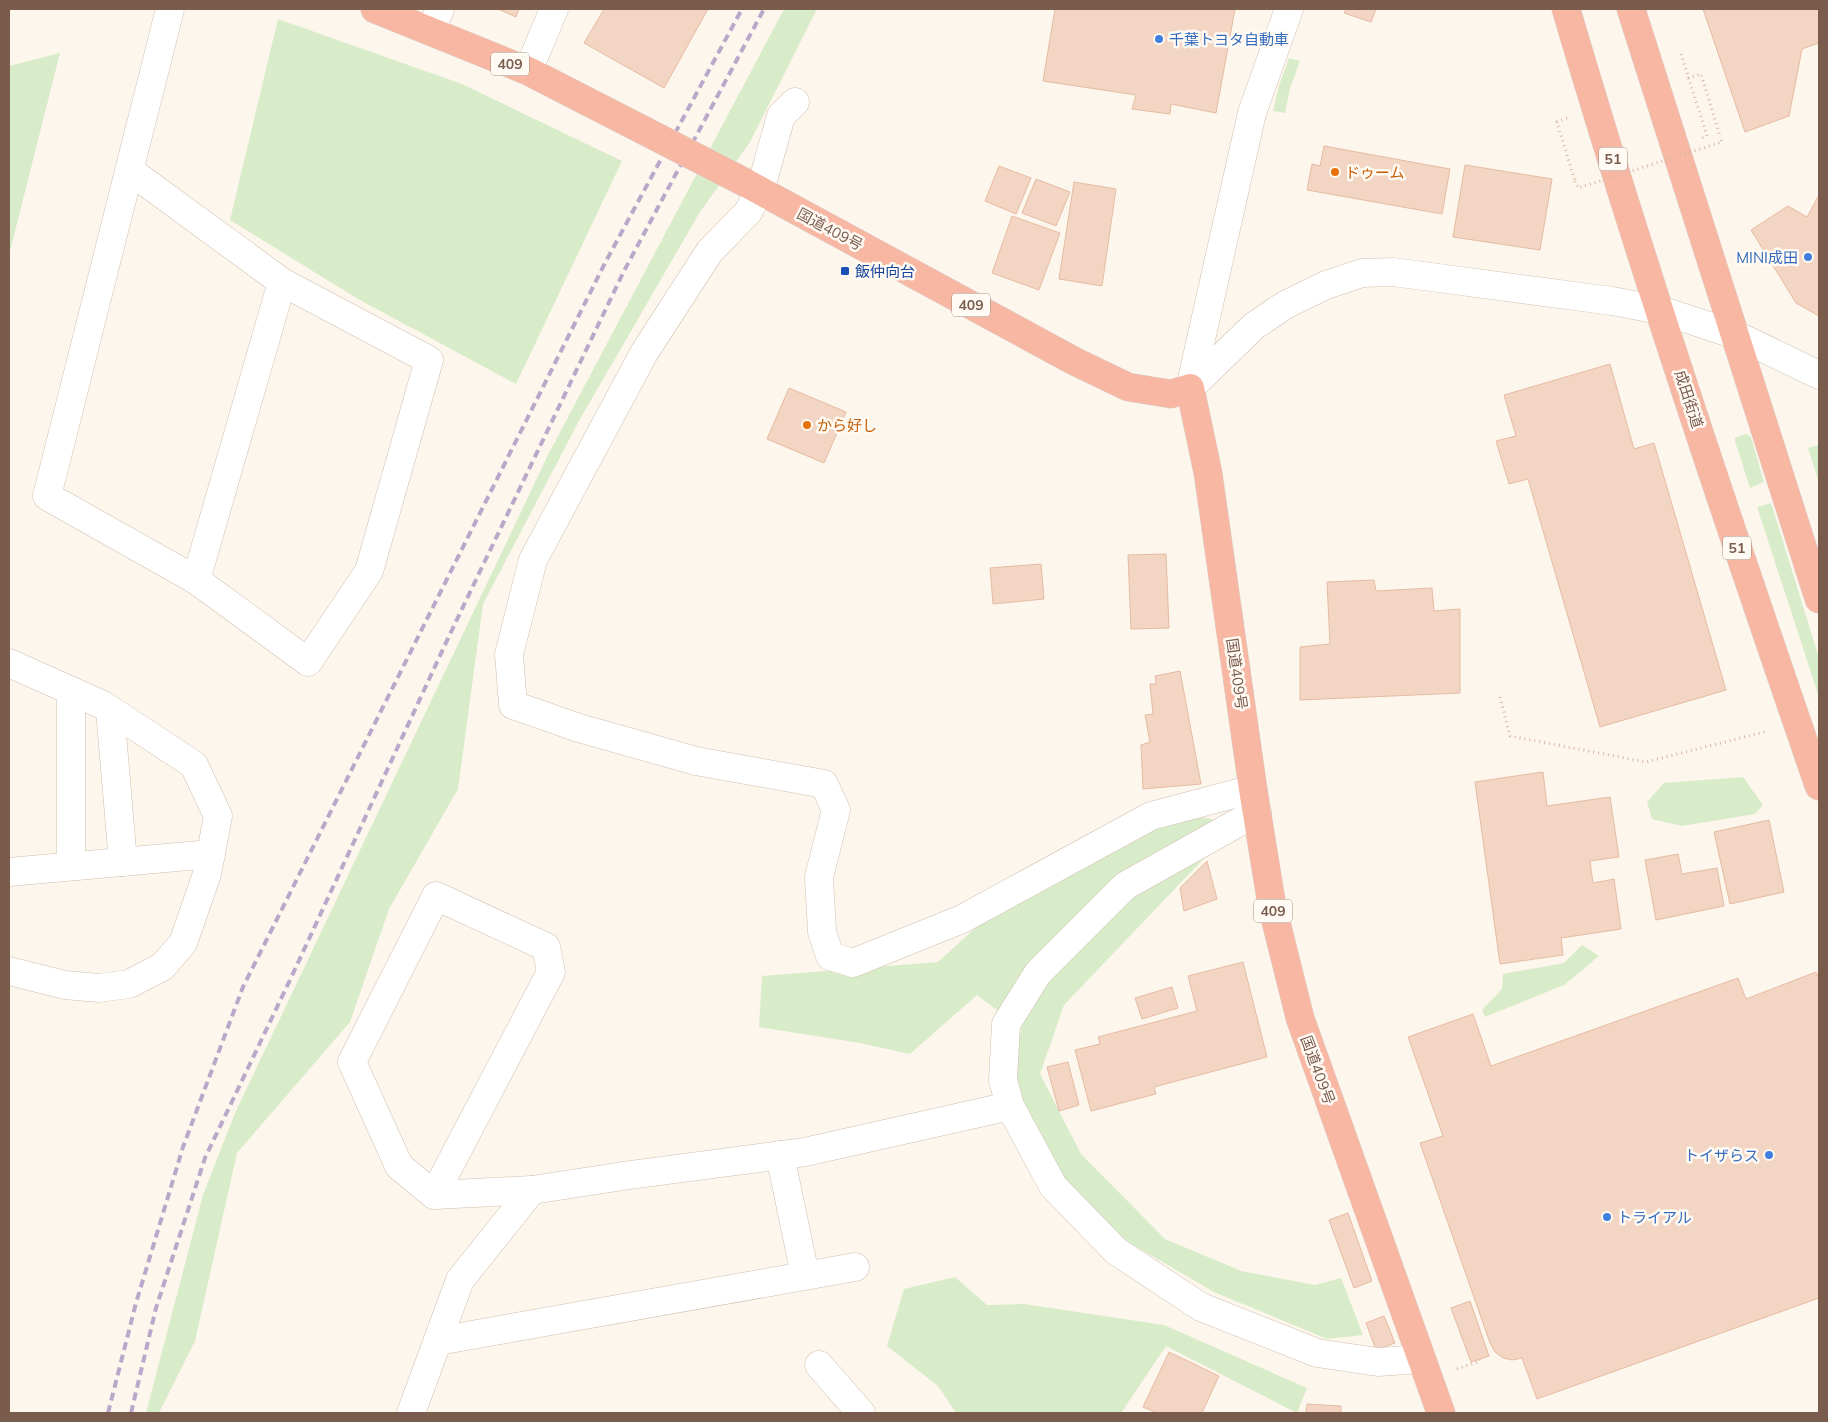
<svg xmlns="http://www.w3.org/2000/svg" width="1828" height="1422" viewBox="0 0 1828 1422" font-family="Mulish,'Noto Sans JP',sans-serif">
  <rect width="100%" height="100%" fill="#fdf6ec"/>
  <!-- green -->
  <g fill="#d8ecc9">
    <polygon points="784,9 817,9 750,142 700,212 580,419 483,604 458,789 389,909 350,1022 237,1153 195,1341 159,1413 146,1413 203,1195 235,1113 549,453"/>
    <polygon points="278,19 462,84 622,161 516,384 358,299 230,220"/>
    <polygon points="60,53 9,255 9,66"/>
    <polygon points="1289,58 1300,61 1290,88 1285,113 1273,111 1279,86"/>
    <polygon points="1746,434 1751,437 1764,482 1750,488 1735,441 1735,438"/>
    <polygon points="1819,445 1819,483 1808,448"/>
    <polygon points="1771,503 1819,658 1819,697 1757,507"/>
    <polygon points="1743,777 1763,805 1755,814 1682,826 1652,819 1647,802 1664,783"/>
    <polygon points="1197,817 1212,819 1211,851 1064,1005 1040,1074 1081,1154 1165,1239 1241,1271 1315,1285 1341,1278 1363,1335 1327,1339 1214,1292 1128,1242 1083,1205 1055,1168 1012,1083 1021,1028 977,995 910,1054 860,1043 759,1027 762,976 938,962 983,921 1157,825"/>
    <polygon points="1582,945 1599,956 1564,985 1485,1017 1482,1010 1502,989 1503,974 1564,963"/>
    <polygon points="955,1277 987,1305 1024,1304 1164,1325 1307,1388 1297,1413 1166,1346 1121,1413 956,1413 938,1386 887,1346 904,1289"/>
  </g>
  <!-- building -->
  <g fill="#f3d5c3" stroke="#e6bba3">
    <polygon points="498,9 519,9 516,17"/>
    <polygon points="604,9 708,9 664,88 584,43"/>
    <polygon points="1055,9 1235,9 1216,113 1171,104 1170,114 1132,109 1136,95 1043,81"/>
    <polygon points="1346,9 1376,9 1371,22 1344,13"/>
    <polygon points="1703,9 1819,9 1819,43 1802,49 1789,116 1745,132"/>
    <polygon points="1324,146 1450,169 1442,214 1307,190 1312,164 1320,166"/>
    <polygon points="1465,165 1552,179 1540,250 1453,237"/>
    <polygon points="999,166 1031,178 1016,214 985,201"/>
    <polygon points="1036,179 1070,192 1056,226 1022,213"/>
    <polygon points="1074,182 1116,189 1102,286 1059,279"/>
    <polygon points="1819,195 1819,316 1796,303 1751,230 1788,206 1807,217"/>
    <polygon points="1012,216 1060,233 1039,290 992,273"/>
    <polygon points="1610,364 1634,449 1654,443 1726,690 1600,727 1528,479 1509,484 1496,441 1516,436 1504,395"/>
    <polygon points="789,388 846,412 824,463 767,439"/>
    <polygon points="1166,554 1169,628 1131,629 1128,555"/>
    <polygon points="1041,564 1044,599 993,604 990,568"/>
    <polygon points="1374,580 1376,591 1432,588 1434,611 1460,609 1460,693 1300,700 1300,647 1330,644 1327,582"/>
    <polygon points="1180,671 1201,784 1143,789 1141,745 1150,742 1145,715 1153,714 1150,684 1156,684 1155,676"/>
    <polygon points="1543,772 1547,806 1610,797 1619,857 1590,861 1593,883 1614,879 1621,929 1561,938 1563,955 1500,964 1475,782"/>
    <polygon points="1769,820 1784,892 1730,904 1714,832"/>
    <polygon points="1678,854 1682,874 1717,868 1724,906 1656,920 1645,860"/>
    <polygon points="1207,861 1217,899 1184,911 1180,888"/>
    <polygon points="1243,962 1267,1057 1154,1087 1156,1094 1091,1111 1075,1050 1100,1044 1098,1037 1197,1011 1188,976"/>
    <polygon points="1816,972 1819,979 1819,1298 1537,1399 1522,1358 1512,1360 1503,1358 1495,1352 1490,1343 1420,1143 1443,1136 1408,1037 1473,1014 1491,1066 1738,978 1746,999"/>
    <polygon points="1172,987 1178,1008 1142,1019 1135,998"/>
    <polygon points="1068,1062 1079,1105 1059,1111 1047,1067"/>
    <polygon points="1348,1213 1372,1281 1354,1288 1329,1220"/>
    <polygon points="1470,1301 1489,1356 1471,1362 1451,1308"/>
    <polygon points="1384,1316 1395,1343 1376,1350 1366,1323"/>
    <polygon points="1169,1352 1219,1376 1202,1413 1157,1413 1143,1407"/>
    <polygon points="1307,1404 1341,1406 1341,1413 1306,1413"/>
  </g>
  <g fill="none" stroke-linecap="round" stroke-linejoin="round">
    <!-- minor casing -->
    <g stroke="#d1beb0" stroke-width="29">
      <g id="minor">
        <polyline points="431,30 440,9"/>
        <polyline points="528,71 554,9"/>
        <polyline points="795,102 781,116 760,191 748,212 710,251 644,353 533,560 509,654 513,705 579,728 696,761 824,784 836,810 819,877 822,932 830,956 853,963 962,919 1151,816 1253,789"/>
        <polyline points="129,170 282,282 429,360 369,571 308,662 196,580 47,496 170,9"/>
        <polyline points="1190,388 1254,326 1285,305 1326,285 1362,273 1393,272 1612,301 1660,310 1736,335 1819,375"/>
        <polyline points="1190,388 1252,113 1289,9"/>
        <polyline points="196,580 282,282"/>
        <polyline points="9,663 103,705 194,765 218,816 207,874 183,943 162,967 129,984 99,988 65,985 9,971"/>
        <polyline points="110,710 123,862"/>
        <polyline points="1257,812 1125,886 1038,973 1006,1024 1003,1080 1010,1106 1053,1186 1116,1251 1201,1307 1317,1353 1378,1362 1421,1359"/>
        <polyline points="71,866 71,691"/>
        <polyline points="9,872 211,854"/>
        <polyline points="780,1155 805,1275"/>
        <polyline points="434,1195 551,972 546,947 436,896 352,1062 399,1166 434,1195 532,1190 630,1175 805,1152 1010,1106"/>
        <polyline points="438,1341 855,1267"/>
        <polyline points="819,1365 861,1413"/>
        <polyline points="411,1413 460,1280 532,1190"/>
      </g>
    </g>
    <!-- highway casing -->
    <g stroke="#dad1cd" stroke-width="29">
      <g id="highway">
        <polyline points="375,9 528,71 641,129"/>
        <path d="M 1566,9 C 1643,270 1730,528 1819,786"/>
        <polyline points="1631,9 1819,599"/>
        <polyline points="746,183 1074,361 1128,387 1171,394 1190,388 1208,473 1253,789 1272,906 1300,1018 1441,1413"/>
      </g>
    </g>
    <!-- path -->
    <g stroke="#d9b8a5" stroke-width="3" stroke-dasharray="1 4" stroke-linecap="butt">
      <polyline points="1681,54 1707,136 1702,138"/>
      <polyline points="1688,78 1701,74 1720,136"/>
      <polyline points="1567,118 1557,122 1575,181"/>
      <polyline points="1500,697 1510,736 1646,762 1768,731"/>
      <polyline points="1457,1369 1480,1361 1479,1358"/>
    </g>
    <!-- minor -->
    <use href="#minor" stroke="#fff" stroke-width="28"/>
    <!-- highway -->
    <use href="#highway" stroke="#f7b7a3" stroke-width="28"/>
    <!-- rail -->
    <g stroke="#b9a8c9" stroke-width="4" stroke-dasharray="8 5" stroke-linecap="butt">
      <polyline points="108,1413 136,1303 183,1147 243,987 605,263 742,9"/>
      <polyline points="131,1413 156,1308 205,1158 290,980 450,634 624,271 764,9"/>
    </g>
    <!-- highway-bridge casing -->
    <g stroke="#dad1cd" stroke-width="29" stroke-linecap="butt">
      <polyline id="highway-bridge" points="641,129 746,183"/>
    </g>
    <!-- path-bridge -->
    <polyline stroke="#d9b8a5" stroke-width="3" stroke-dasharray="1 4" stroke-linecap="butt" points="1575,181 1578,188 1722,142 1720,136"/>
    <!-- highway-bridge -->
    <use href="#highway-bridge" stroke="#f7b7a3" stroke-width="28"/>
  </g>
  <!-- markers -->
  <g fill="#3f7fe0" stroke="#fffaf3" stroke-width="2">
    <circle cx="1159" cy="39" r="5"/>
    <circle cx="1808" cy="257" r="5"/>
    <circle cx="1769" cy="1155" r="5"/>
    <circle cx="1607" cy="1217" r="5"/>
  </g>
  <g fill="#e8710a" stroke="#fffaf3" stroke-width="2">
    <circle cx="1335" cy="172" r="5"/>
    <circle cx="807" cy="425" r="5"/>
  </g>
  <rect fill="#1a4fb4" stroke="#fffaf3" stroke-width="2" x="840" y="266" width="10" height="10" rx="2.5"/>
  <g text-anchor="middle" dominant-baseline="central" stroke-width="5" stroke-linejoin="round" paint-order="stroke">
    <!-- shield labels -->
    <g fill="#fffaf3" stroke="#a28b7f" stroke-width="1">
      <rect x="491" y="52.5" width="38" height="23" rx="4"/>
      <rect x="1599" y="147.5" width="28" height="23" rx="4"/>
      <rect x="952" y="293.5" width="38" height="23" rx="4"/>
      <rect x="1723" y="536.5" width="28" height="23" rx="4"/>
      <rect x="1254" y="899.5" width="38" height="23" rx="4"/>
    </g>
    <g font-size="14" font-weight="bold" fill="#7a5c4d">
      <text x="510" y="64">409</text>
      <text x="1613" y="159">51</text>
      <text x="971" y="305">409</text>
      <text x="1737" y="548">51</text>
      <text x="1273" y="911">409</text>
    </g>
    <!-- shop labels -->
    <g font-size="15" fill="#366cbe" stroke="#fffaf3" text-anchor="start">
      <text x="1169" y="39">千葉トヨタ自動車</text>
      <text x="1798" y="257" text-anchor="end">MINI成田</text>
      <text x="1759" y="1155" text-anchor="end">トイザらス</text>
      <text x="1617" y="1217">トライアル</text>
    </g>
    <!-- food labels -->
    <g font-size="15" fill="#c56008" stroke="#fffaf3" text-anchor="start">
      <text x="1345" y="172">ドゥーム</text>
      <text x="817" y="425">から好し</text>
    </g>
    <!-- street labels -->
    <g font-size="15" fill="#7a5c4d" stroke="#fffaf3">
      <text transform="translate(830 229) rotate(28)">国道409号</text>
      <text transform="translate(1689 399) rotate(72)">成田街道</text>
      <text transform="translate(1237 674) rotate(82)">国道409号</text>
      <text transform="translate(1318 1070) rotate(70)">国道409号</text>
    </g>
    <!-- transit labels -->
    <g font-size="15" fill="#164399" stroke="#fffaf3" text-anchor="start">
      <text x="855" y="271">飯仲向台</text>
    </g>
  </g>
  <!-- border -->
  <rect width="1828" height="1422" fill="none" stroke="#7a5c4d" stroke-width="20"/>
</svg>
